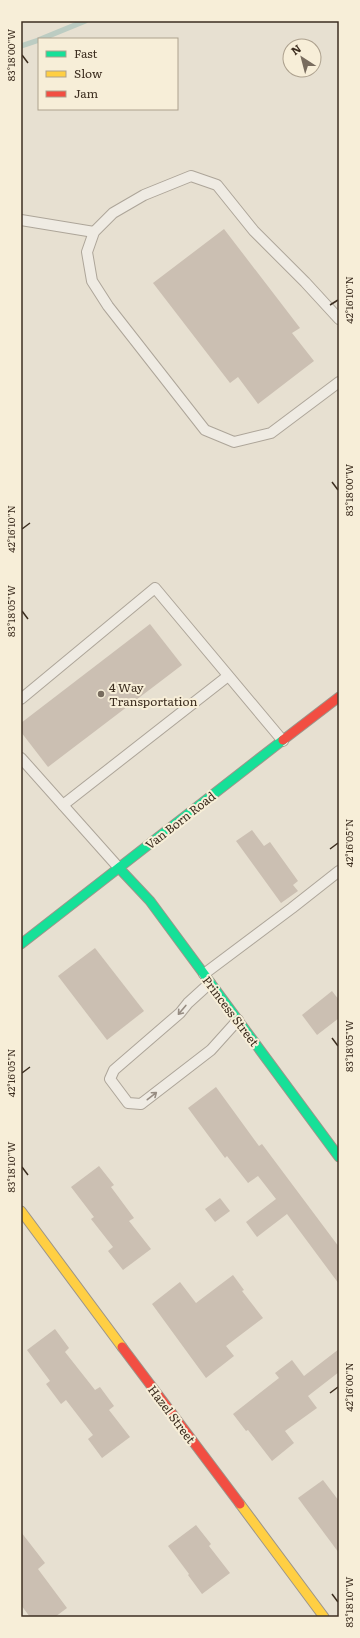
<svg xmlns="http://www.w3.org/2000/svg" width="360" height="1638" viewBox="0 0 360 1638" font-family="Literata,serif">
  <rect width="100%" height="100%" fill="#e7e0d1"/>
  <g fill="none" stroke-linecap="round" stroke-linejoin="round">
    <!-- stream -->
    <g stroke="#bcccc2" stroke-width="5.5">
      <polyline points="41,39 85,21"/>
      <polyline points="21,46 39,40"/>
    </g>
  </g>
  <!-- building -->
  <g fill="#cbbfb2">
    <polygon points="224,229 300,328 292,333 314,361 258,404 238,377 230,383 153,283"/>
    <polygon points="150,624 182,665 48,767 21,732 21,723"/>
    <polygon points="252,830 264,846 270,842 298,881 293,885 298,891 281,903 236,841"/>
    <polygon points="95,948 144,1011 107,1040 58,976"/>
    <polygon points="332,991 339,1000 339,1018 317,1035 302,1015"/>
    <polygon points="216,1087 259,1146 262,1144 339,1247 339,1284 287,1214 257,1237 246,1222 276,1199 258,1176 248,1183 227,1156 225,1158 188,1108"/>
    <polygon points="99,1166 114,1185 111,1187 134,1218 129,1221 151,1249 123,1270 108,1251 113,1247 91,1219 94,1217 71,1187"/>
    <polygon points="220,1198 230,1211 215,1222 205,1209"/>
    <polygon points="233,1275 244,1290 242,1291 263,1318 226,1346 234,1356 206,1378 152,1304 180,1282 196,1303"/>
    <polygon points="55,1329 69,1348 65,1352 95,1390 100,1387 114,1406 109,1410 130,1437 102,1458 88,1439 93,1435 66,1400 61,1404 46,1384 50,1381 27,1350"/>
    <polygon points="339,1349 339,1372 308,1396 317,1408 285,1431 294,1443 272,1461 248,1430 246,1431 233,1414 279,1378 275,1373 292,1360 304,1376"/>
    <polygon points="323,1480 339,1501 339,1553 298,1498"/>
    <polygon points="196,1525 211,1544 209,1546 230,1573 202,1594 188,1575 189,1574 168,1546"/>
    <polygon points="21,1532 45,1563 38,1569 67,1608 55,1617 30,1617 21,1605"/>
  </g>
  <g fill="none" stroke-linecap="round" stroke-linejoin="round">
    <!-- lane casing -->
    <g stroke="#ada599" stroke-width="12">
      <g id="lane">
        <polyline points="21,220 94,232"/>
        <polyline points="339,319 305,282 254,231 217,185 191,176 144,195 113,213 94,232 87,252 92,281 108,306 205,430 234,442 271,433 339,382"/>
        <polyline points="21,699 155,588 283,741"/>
        <polyline points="21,758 119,868"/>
        <polyline points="63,805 228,676"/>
        <polyline points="204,974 292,908 339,871"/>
        <polyline points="210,983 188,1003 180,1013 114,1070 110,1079 128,1103 141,1104 211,1050 238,1020"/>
      </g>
    </g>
    <!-- fast casing -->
    <g stroke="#9c958a" stroke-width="11">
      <g id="fast">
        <polyline points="119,868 150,901 339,1157"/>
        <polyline points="21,944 283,740"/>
      </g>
    </g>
    <!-- slow casing -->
    <g stroke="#9c958a" stroke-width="11">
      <g id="slow">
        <polyline points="21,1211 122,1347"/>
        <polyline points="240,1504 324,1617"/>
      </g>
    </g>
    <!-- jam casing -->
    <g stroke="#9c958a" stroke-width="11">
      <g id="jam">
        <polyline points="283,740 339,697"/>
        <polyline points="122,1347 240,1504"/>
      </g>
    </g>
    <!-- lane -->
    <use href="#lane" stroke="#efebe3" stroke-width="10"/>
    <!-- fast -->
    <use href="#fast" stroke="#16e098" stroke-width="9"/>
    <!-- slow -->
    <use href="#slow" stroke="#ffcf43" stroke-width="9"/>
    <!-- jam -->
    <use href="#jam" stroke="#f24e42" stroke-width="9"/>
  </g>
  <!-- one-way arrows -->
  <defs><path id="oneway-shaft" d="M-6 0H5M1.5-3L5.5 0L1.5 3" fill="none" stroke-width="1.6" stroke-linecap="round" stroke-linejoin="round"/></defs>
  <g stroke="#968c82">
    <use href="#oneway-shaft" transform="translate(182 1010) rotate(130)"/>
    <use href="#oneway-shaft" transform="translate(152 1096) rotate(-38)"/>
  </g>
  <!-- ticks -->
  <path fill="none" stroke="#3d2e20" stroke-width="1.5" d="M 22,55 L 28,63M 330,305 L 338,300M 332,482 L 338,490M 22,529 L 30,523M 22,611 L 28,619M 330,849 L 338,843M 332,1038 L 338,1046M 22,1073 L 30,1067M 22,1167 L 28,1175M 330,1393 L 338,1387M 332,1594 L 338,1602"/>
  <!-- markers -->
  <circle fill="#786c5e" stroke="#f7eed8" stroke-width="1.5" cx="101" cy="694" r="4"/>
  <g text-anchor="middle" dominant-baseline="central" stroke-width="4" stroke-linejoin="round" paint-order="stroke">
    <!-- poi labels -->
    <g font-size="12" fill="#3d2e20" stroke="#f7eed8" text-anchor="start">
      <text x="109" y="687">4 Way<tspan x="109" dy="14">Transportation</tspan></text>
    </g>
    <!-- street labels -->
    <g font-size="12" fill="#3d2e20" stroke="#f7eed8">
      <text transform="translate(180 820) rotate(-38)">Van Born Road</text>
      <text transform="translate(231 1011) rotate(53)">Princess Street</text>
      <text transform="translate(172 1414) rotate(53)">Hazel Street</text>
    </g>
  </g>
  <!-- border -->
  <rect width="360" height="1638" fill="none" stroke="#f7eed8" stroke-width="44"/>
  <!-- legend -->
  <rect x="38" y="38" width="140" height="72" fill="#f7eed8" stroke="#ada18e"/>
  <rect x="46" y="51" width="20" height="6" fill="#16e098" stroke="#ada18e"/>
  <text x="74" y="58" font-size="12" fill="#3d2e20">Fast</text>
  <rect x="46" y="71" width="20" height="6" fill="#ffcf43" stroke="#ada18e"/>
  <text x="74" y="78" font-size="12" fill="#3d2e20">Slow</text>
  <rect x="46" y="91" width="20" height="6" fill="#f24e42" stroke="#ada18e"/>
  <text x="74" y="98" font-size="12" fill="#3d2e20">Jam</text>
  <!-- north arrow -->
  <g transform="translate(302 58) rotate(324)"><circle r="19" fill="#f7eed8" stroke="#ada18e"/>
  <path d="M0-3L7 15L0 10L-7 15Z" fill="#786c5e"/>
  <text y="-6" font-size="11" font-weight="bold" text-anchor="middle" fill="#3d2e20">N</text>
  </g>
  <rect x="22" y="22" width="316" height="1594" fill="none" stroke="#3d2e20" stroke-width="1.5"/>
  <g font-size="10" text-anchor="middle" fill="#3d2e20">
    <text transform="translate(11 55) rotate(-90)" y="4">83°18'00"W</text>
    <text transform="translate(349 300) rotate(-90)" y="4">42°16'10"N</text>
    <text transform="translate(349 490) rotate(-90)" y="4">83°18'00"W</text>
    <text transform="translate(11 529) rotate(-90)" y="4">42°16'10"N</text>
    <text transform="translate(11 611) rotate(-90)" y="4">83°18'05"W</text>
    <text transform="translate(349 843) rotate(-90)" y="4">42°16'05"N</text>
    <text transform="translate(349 1046) rotate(-90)" y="4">83°18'05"W</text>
    <text transform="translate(11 1073) rotate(-90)" y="4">42°16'05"N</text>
    <text transform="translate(11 1167) rotate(-90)" y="4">83°18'10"W</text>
    <text transform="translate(349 1387) rotate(-90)" y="4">42°16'00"N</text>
    <text transform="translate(349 1602) rotate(-90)" y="4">83°18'10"W</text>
  </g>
</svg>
